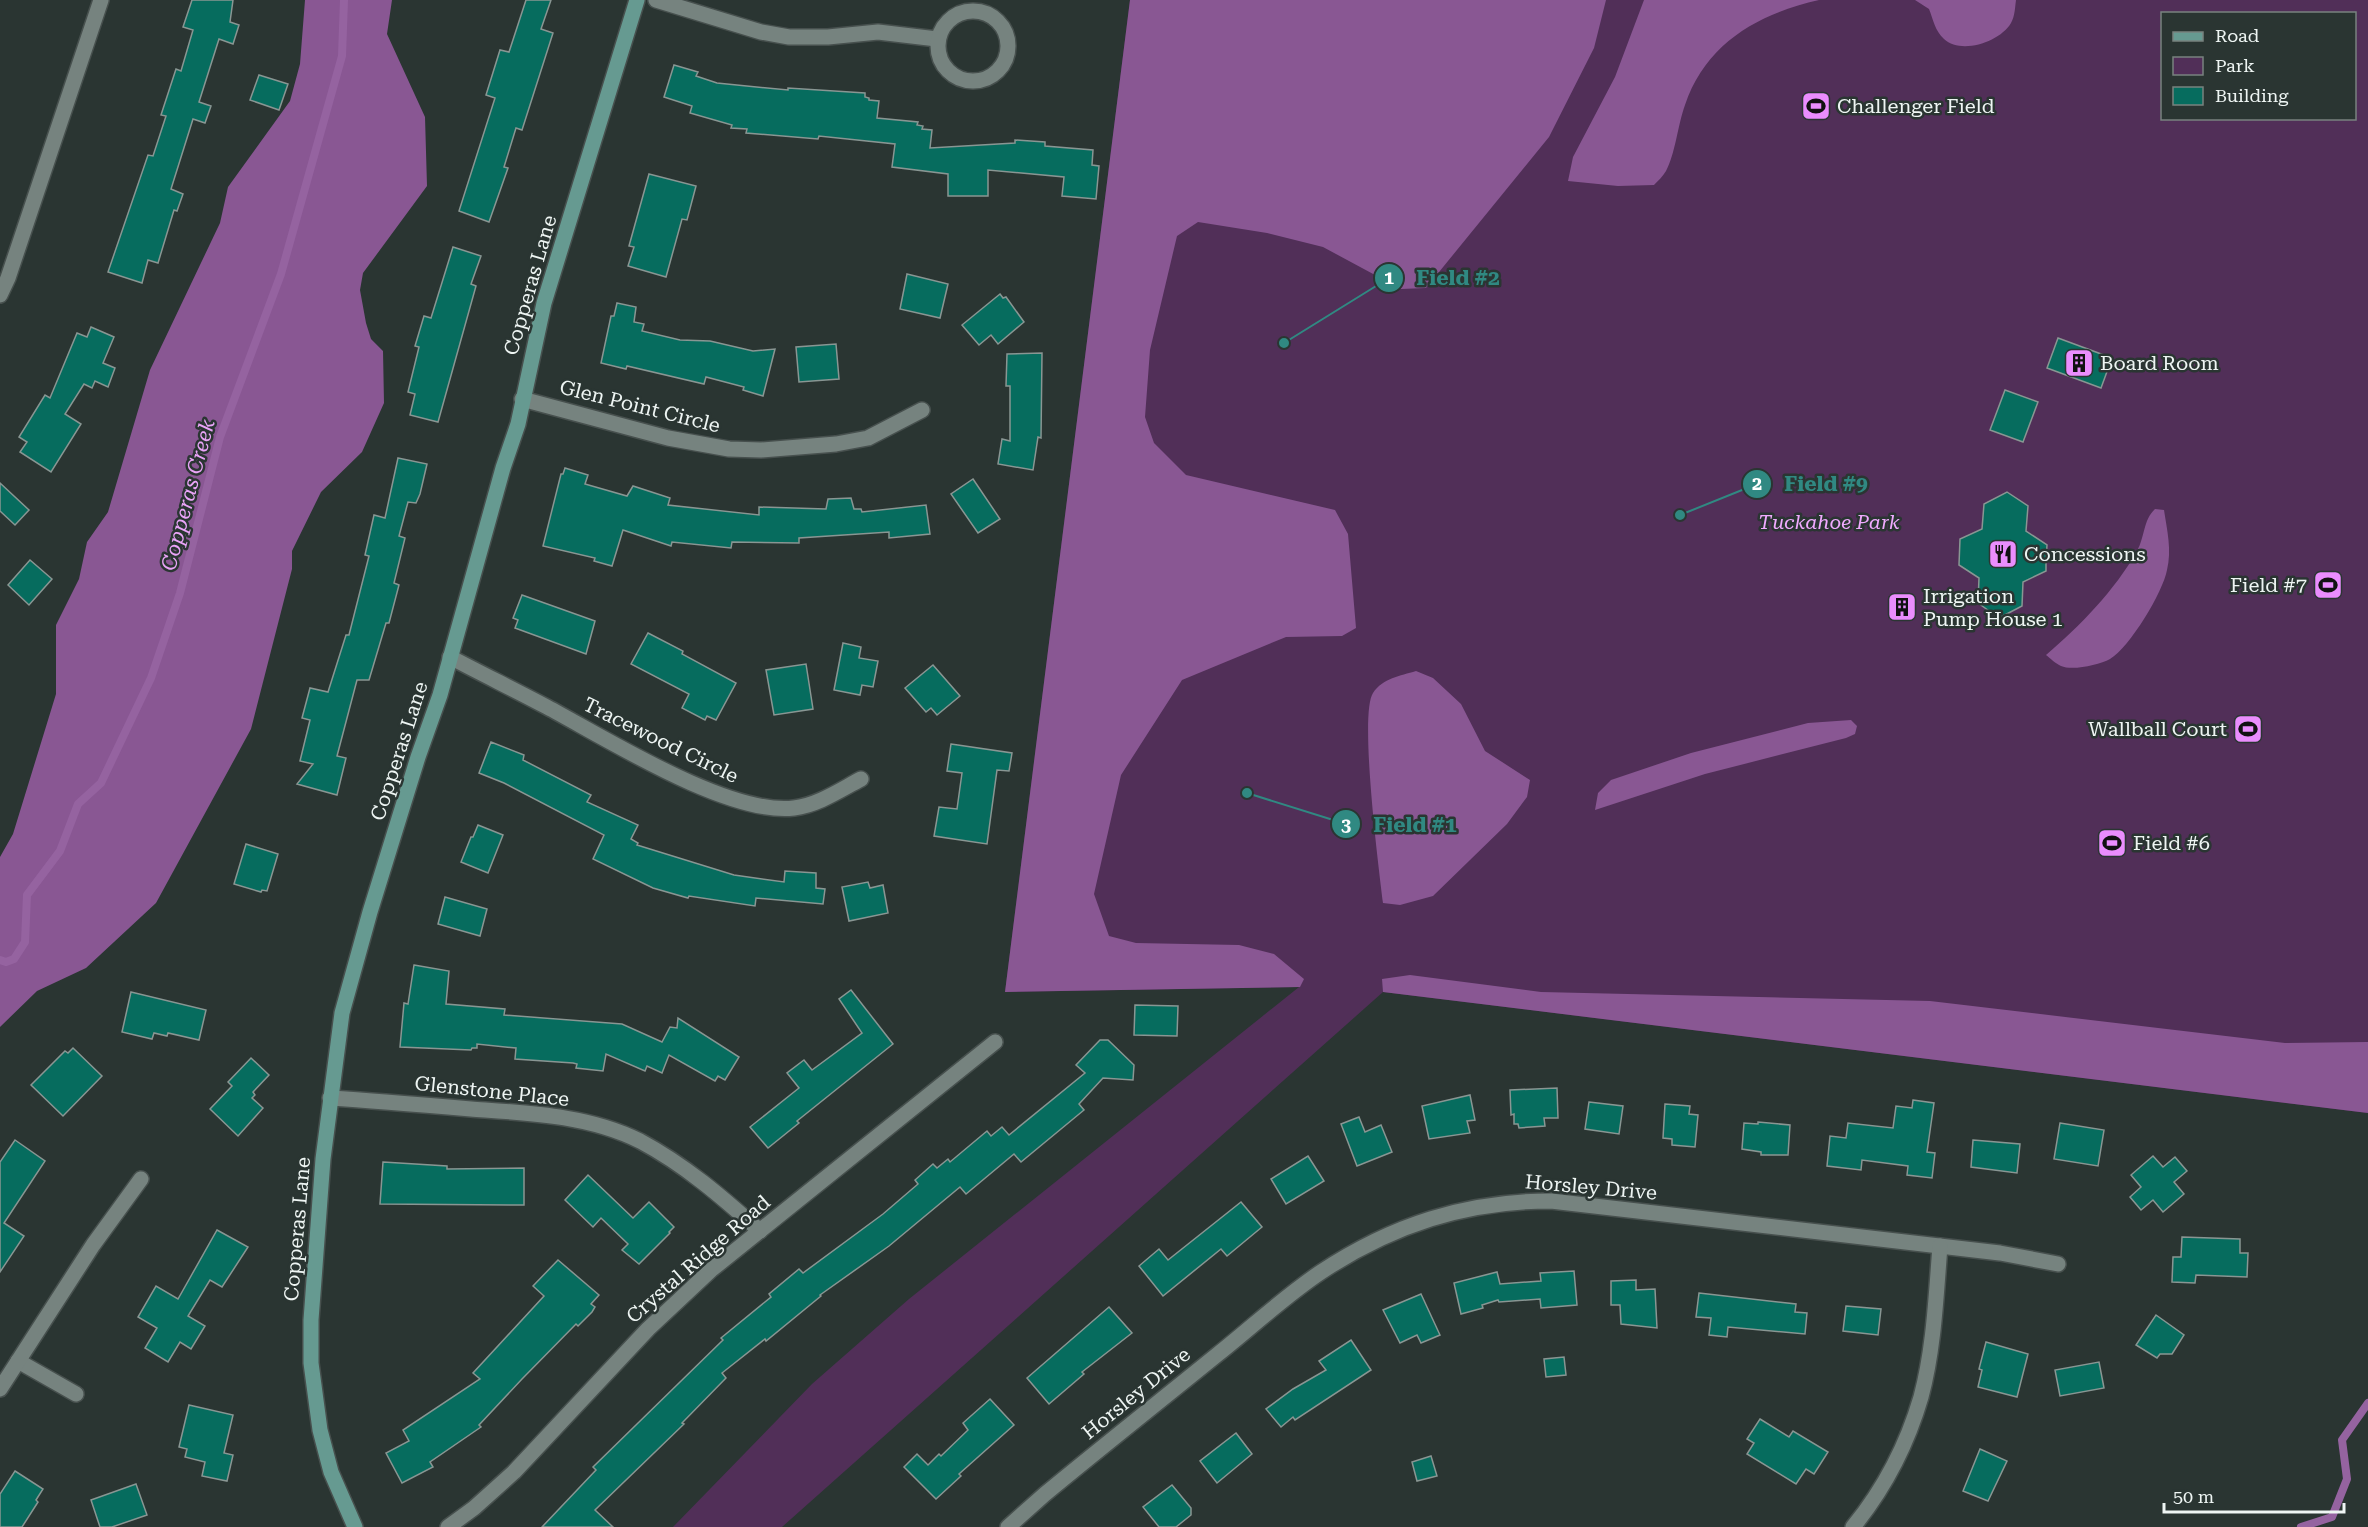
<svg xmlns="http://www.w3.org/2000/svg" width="2368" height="1527" viewBox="0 0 2368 1527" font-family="'Roboto Serif',serif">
  <rect width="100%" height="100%" fill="#2a3532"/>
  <!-- green -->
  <path fill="#512f58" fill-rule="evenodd" d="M 1130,0 L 2368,0 L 2368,1113 L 1383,992 L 782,1527 L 673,1527 L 812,1384 L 909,1299 L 1299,987 L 1005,992 ZM 2162,14 L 2354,14 L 2354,118 L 2162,118 Z"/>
  <!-- forest -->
  <g fill="#895793">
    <polygon points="305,0 392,0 387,34 425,117 427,186 363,273 360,290 366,323 371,339 383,351 384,403 362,452 321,492 292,551 292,569 251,729 156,903 86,968 37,991 0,1027 0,857 13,834 56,694 56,625 79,579 87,542 108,512 150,370 220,223 228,187 290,101 300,64"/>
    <polygon points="1130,0 1606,0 1594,48 1549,137 1426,288 1401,289 1323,247 1267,233 1198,222 1177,236 1150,350 1145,417 1154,443 1186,475 1335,510 1348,534 1356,628 1342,636 1286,637 1182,680 1121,775 1094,894 1109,936 1136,943 1239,945 1274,954 1304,979 1300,987 1005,992"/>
    <path d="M 1644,0 L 1819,0 C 1758,14 1706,43 1685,105 C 1678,124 1675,155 1666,171 C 1663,176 1658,181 1654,185 L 1618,186 L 1568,181 L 1573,157 L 1615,77 Z"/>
    <path d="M 1915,0 L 2016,0 C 2015,7 2015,16 2011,23 C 2000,42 1961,55 1944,39 C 1935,31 1933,19 1929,9 Z"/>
    <path d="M 2155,509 L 2164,510 C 2167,530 2172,550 2167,570 C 2163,592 2130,647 2110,659 C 2099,665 2072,671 2061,666 C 2056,664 2050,658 2046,655 C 2080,626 2115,590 2137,551 C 2145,537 2143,520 2155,509 Z"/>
    <path d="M 1416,671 L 1433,678 L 1461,704 L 1485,751 L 1530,780 L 1527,797 L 1507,824 L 1433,896 L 1400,905 L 1383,903 C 1379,870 1359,714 1373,693 C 1383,678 1400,676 1416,671 Z"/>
    <polygon points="1851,720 1857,726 1855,734 1846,738 1705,774 1595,810 1598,793 1611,780 1691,753 1808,723"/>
    <polygon points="1410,975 1541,992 1930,1001 2285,1043 2368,1042 2368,1113 1383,992 1382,979"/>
  </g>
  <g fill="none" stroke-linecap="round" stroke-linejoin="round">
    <!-- stream -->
    <g stroke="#9563a0" stroke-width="8">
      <polyline points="0,960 6,962 14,959 25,942 27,895 60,851 78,804 101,783 151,678 180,593 220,437 281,274 342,56 344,0"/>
      <polyline points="2301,1527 2332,1517 2347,1479 2342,1440 2368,1403"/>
    </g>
  </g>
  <!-- building -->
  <g fill="#066c5e" stroke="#899693" stroke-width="1.5">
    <polygon points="192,0 233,0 230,22 239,25 233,44 219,39 199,102 211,106 205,123 193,119 171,189 183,194 177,211 174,210 158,263 148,260 142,283 108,272 148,155 153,156 166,116 161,115 176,69 181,71 193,30 183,27"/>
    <polygon points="526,0 551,0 541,29 553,33 522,130 516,128 504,167 508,168 489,222 459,211 495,98 486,95 500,50 509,52"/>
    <polygon points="674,65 698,72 696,76 717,83 788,90 788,88 865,93 865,97 869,98 869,100 879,101 877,118 918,122 917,125 923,126 922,129 932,130 930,148 1015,143 1015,140 1045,142 1045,146 1093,150 1092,165 1099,166 1096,199 1062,196 1064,177 988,170 988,196 948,196 948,174 892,167 895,144 819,136 818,139 746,133 747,129 731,128 732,125 690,113 692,106 664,97"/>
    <polygon points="259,75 288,84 279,110 250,100"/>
    <polygon points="649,174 696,186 687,220 682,219 666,277 628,266 634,247 629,246"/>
    <polygon points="453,247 481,256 471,284 476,286 438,422 410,415 415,394 408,392 419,347 415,346 424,316 431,318"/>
    <polygon points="907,274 948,284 940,318 900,309"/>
    <polygon points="1000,294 1003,298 1006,297 1024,322 998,344 991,335 979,345 962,325"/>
    <polygon points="617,303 636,307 634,322 644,324 642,331 680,340 710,341 753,351 775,349 763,396 743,390 744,387 706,377 704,384 627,366 626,369 601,363 611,316 614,316"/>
    <polygon points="91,327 114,337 103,363 115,368 108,387 95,381 92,388 84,384 65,414 81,424 51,472 20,452 27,442 19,437 45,395 50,398 77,333 87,337"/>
    <polygon points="2058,338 2112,358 2101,388 2047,368"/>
    <polygon points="836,344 839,379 799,382 796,347"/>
    <polygon points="1042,353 1041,438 1038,437 1033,470 998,464 1002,439 1010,441 1010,386 1006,386 1007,354"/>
    <polygon points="2005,390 2038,402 2023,442 1990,430"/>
    <polygon points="398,458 427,464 420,494 416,503 408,502 399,536 405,538 394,583 399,585 389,623 386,623 369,680 357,680 337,756 346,758 337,795 297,784 313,764 300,761 310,720 302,718 310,688 328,692 346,635 349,635 369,556 365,555 374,515 385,518"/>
    <polygon points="565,468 588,475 585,484 627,496 633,486 670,498 668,505 759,515 759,507 826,509 828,499 851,498 854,509 861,509 862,512 926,505 930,534 889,538 889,532 799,538 799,543 732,542 731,548 672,542 671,546 623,530 612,566 594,561 595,558 543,546 561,474 563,474"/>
    <polygon points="973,479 1000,519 978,533 951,494"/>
    <polygon points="0,483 29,510 15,525 0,511"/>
    <polygon points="2007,492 2028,506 2026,531 2047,545 2046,562 2046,571 2023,582 2022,606 1999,618 1978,603 1979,578 1959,565 1960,539 1982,529 1984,504"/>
    <polygon points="30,560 52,579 29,605 8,585"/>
    <polygon points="522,595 595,621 586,654 515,628 518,620 513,618"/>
    <polygon points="648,633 683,651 682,654 736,683 716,720 707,716 705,720 682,708 689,694 631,664"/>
    <polygon points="843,643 861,647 859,658 878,661 873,687 862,685 860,695 834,690"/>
    <polygon points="806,664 813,709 774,715 766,670"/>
    <polygon points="933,665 960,696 937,715 931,708 926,712 905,688"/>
    <polygon points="491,742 524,755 523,760 591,795 587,802 638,825 631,839 638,843 637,845 734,875 784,882 785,871 816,873 816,888 825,889 823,904 756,898 755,906 689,896 688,898 653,888 593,859 604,835 504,783 479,773"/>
    <polygon points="951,744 1012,753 1009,771 997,770 987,844 934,836 939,807 957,809 962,773 947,771"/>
    <polygon points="478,825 503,835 488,873 461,862 471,837 473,837"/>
    <polygon points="246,844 278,854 267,891 262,890 261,892 234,884"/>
    <polygon points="868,882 870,888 883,885 888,913 849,921 842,887"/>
    <polygon points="445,897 487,909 480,936 438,924"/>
    <polygon points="414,965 449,971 446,1004 505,1009 504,1015 622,1024 662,1042 670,1027 677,1028 678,1018 739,1057 725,1080 718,1076 715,1081 669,1055 662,1073 647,1066 645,1071 606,1054 603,1071 576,1068 577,1064 573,1063 515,1059 516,1048 477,1044 477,1048 472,1048 471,1050 400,1047 404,1003 408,1004"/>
    <polygon points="851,990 893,1044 797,1121 799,1123 768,1148 750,1127 799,1088 787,1073 804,1060 812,1070 862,1033 839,999"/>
    <polygon points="131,992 206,1010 199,1040 168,1033 167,1036 154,1033 152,1039 122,1032"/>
    <polygon points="1135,1005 1178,1006 1177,1036 1134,1035"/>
    <polygon points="1100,1040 1108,1040 1134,1065 1133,1080 1103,1078 1079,1104 1084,1110 1021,1162 1014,1154 966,1194 960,1187 889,1246 820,1295 821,1296 766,1341 765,1339 722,1373 726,1378 682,1423 684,1424 595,1510 613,1527 542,1527 596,1470 593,1467 723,1340 721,1338 771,1297 769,1294 799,1269 803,1273 883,1214 918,1184 915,1180 933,1164 937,1168 948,1159 950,1162 987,1131 991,1136 1002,1127 1009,1135 1085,1073 1076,1065"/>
    <polygon points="73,1048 102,1076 63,1116 31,1085 65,1051 68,1053"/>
    <polygon points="251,1058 269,1075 253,1092 255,1095 252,1098 263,1108 238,1136 210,1109 232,1086 228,1082"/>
    <polygon points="1557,1088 1558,1118 1544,1118 1545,1126 1519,1128 1518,1124 1514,1124 1514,1114 1511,1115 1510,1090"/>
    <polygon points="1470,1095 1475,1120 1467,1121 1470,1133 1429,1139 1422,1106"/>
    <polygon points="1913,1100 1934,1103 1927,1152 1935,1153 1932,1178 1907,1175 1908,1166 1862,1160 1861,1170 1827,1166 1830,1136 1846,1138 1848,1123 1893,1128 1896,1106 1912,1108"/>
    <polygon points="1589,1102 1623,1106 1619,1134 1585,1129"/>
    <polygon points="1665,1104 1690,1106 1689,1114 1698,1115 1695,1147 1672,1145 1672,1139 1663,1138"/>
    <polygon points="1359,1117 1365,1132 1381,1125 1392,1152 1357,1166 1341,1124"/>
    <polygon points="1758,1122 1790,1125 1788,1155 1761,1155 1761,1152 1742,1149 1744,1123 1758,1124"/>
    <polygon points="2060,1123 2104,1130 2098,1166 2054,1159"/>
    <polygon points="15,1140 45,1161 4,1223 24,1236 0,1272 0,1162"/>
    <polygon points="1973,1140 2020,1144 2017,1173 1971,1167"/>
    <polygon points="1308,1156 1324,1181 1286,1204 1271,1179"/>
    <polygon points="2153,1156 2163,1167 2175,1157 2187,1171 2174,1182 2184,1194 2163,1212 2153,1200 2141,1210 2130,1197 2141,1187 2131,1175"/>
    <polygon points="383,1162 447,1166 447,1169 524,1168 524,1205 380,1204"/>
    <polygon points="588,1175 633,1218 649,1202 674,1227 669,1232 670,1233 639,1264 622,1250 628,1244 601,1218 593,1227 565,1200"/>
    <polygon points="1241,1202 1262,1227 1227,1256 1221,1249 1163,1296 1139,1266 1159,1249 1168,1260"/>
    <polygon points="217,1230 248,1247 222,1287 210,1280 188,1316 205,1326 191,1349 180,1342 168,1362 145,1348 157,1328 138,1317 156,1286 178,1299"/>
    <polygon points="2182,1237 2240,1239 2240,1253 2248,1253 2247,1277 2196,1275 2195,1283 2172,1282 2173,1257 2181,1257"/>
    <polygon points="558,1260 599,1295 591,1304 595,1307 592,1312 578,1326 576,1324 522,1379 479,1425 481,1427 430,1462 433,1467 402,1483 386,1453 409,1441 403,1430 480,1379 473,1373 544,1296 533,1286"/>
    <polygon points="1574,1271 1577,1305 1541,1308 1540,1299 1499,1302 1498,1300 1482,1305 1483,1308 1461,1314 1454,1283 1497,1272 1500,1284 1541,1281 1540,1273"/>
    <polygon points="1636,1280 1636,1290 1655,1289 1657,1328 1621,1324 1620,1305 1611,1305 1611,1281"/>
    <polygon points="1699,1293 1796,1304 1795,1312 1807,1313 1805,1334 1728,1327 1727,1337 1709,1335 1711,1318 1696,1317"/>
    <polygon points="1421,1294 1440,1335 1421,1343 1417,1335 1400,1343 1383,1310"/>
    <polygon points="1846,1306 1881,1309 1878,1335 1843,1331"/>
    <polygon points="1109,1307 1132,1333 1082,1372 1084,1374 1049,1404 1027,1378"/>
    <polygon points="2156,1315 2184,1335 2172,1354 2160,1354 2157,1358 2136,1345"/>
    <polygon points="1351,1340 1371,1370 1295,1420 1293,1417 1281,1427 1266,1409 1293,1389 1326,1370 1319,1361"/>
    <polygon points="1986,1342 2028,1354 2017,1397 1978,1387 1982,1370 1979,1369"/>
    <polygon points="1564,1357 1566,1375 1546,1377 1544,1359"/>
    <polygon points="2099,1362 2104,1388 2060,1396 2055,1370"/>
    <polygon points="990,1399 1014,1425 959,1474 961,1476 936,1499 904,1467 917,1454 928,1465 939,1454 941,1456 968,1430 963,1423"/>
    <polygon points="189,1405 233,1415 224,1453 233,1455 227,1481 202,1476 205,1462 185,1457 187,1449 179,1447"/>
    <polygon points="1760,1419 1789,1437 1793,1431 1828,1452 1814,1474 1806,1469 1796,1484 1747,1454 1754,1443 1747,1439"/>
    <polygon points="1236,1433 1252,1454 1217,1483 1200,1461"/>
    <polygon points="1980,1449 2007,1461 1988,1501 1963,1491"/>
    <polygon points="1431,1456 1437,1476 1417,1481 1412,1462"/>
    <polygon points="15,1471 43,1489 36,1500 38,1502 22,1527 0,1527 0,1494"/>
    <polygon points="136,1484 147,1515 112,1527 100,1527 91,1500"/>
    <polygon points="1172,1485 1191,1508 1191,1515 1176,1527 1159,1527 1143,1507"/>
  </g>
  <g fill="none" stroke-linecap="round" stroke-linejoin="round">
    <!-- street casing -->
    <g stroke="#47504e" stroke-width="18">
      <g id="street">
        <polyline points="656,0 761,32 789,37 828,37 878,32 937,39"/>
        <circle cx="973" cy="46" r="35"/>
        <polyline points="0,295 8,278 101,0"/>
        <polyline points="522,399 668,438 729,449 761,450 836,444 868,438 922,410"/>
        <path d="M 450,657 C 482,674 515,690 547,707 C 607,739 729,816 794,808 C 818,805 840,790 861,779"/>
        <path d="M 330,1098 C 377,1101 424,1105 471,1109 C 528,1113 588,1115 640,1141 C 685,1165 722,1197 760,1231"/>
        <polyline points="18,1361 76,1394"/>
        <polyline points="0,1389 93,1245 141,1179"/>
        <polyline points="448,1527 474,1508 514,1472 648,1329 711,1270 995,1042"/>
        <path d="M 1008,1527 L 1045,1494 C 1102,1447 1160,1401 1218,1354 C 1252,1327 1285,1296 1321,1272 C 1392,1225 1466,1201 1551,1201 L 2000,1253 L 2058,1264"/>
        <path d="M 1853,1527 C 1884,1489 1907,1445 1921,1397 C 1934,1349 1936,1296 1940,1246"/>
      </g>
    </g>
    <!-- secondary casing -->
    <g stroke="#47504e" stroke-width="18">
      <polyline id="secondary" points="355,1527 331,1472 320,1430 311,1363 311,1320 323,1159 342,1013 370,912 418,757 440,695 503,468 518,424 544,303 637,0"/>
    </g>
    <!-- street -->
    <use href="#street" stroke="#76837f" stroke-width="15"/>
    <!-- secondary -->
    <use href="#secondary" stroke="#669a91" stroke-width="15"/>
  </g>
  <!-- icons -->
  <defs>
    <g id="stadium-square" transform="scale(1.5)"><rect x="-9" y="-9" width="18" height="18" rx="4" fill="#ea8dfd" stroke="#2a3532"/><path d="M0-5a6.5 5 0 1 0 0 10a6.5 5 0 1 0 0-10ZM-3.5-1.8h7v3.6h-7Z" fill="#111"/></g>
    <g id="building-square" transform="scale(1.5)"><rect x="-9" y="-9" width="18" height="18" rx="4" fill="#ea8dfd" stroke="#2a3532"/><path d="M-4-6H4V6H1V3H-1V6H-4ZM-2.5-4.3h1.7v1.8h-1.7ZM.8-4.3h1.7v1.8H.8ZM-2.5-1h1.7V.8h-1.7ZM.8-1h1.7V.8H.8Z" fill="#111"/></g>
    <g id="restaurant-square" transform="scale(1.5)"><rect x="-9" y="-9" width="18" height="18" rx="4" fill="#ea8dfd" stroke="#2a3532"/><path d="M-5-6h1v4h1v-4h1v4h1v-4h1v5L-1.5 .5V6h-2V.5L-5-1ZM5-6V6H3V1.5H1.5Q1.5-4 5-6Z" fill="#111"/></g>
  </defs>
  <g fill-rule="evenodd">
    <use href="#stadium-square" x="1816" y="106"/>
    <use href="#building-square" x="2079" y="363"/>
    <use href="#restaurant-square" x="2003" y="554"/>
    <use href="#stadium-square" x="2328" y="585"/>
    <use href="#building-square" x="1902" y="607"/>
    <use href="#stadium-square" x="2248" y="729"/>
    <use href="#stadium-square" x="2112" y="843"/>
  </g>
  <g text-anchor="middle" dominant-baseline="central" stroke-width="5" stroke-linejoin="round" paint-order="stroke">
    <!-- poi labels -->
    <g font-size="20" fill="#eef5f3" stroke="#2a3532" text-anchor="start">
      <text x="1837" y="106">Challenger Field</text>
      <text x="2100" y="363">Board Room</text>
      <text x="2024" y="554">Concessions</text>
      <text x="2307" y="585" text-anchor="end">Field #7</text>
      <text x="1923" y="596">Irrigation<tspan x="1923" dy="23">Pump House 1</tspan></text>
      <text x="2227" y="729" text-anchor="end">Wallball Court</text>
      <text x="2133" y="843">Field #6</text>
    </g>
    <!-- street labels -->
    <g font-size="20" fill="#eef5f3" stroke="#2a3532">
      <text transform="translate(530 285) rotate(-74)">Copperas Lane</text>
      <text transform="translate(640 406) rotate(14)">Glen Point Circle</text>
      <text transform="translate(661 740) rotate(26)">Tracewood Circle</text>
      <text transform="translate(399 751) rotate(-72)">Copperas Lane</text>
      <text transform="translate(492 1091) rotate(6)">Glenstone Place</text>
      <text transform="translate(1591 1187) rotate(5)">Horsley Drive</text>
      <text transform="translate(297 1229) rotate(-85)">Copperas Lane</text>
      <text transform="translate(698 1259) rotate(-41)">Crystal Ridge Road</text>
      <text transform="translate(1136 1393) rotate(-39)">Horsley Drive</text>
    </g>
    <!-- park labels -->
    <g font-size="20" font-style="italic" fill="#f0aaff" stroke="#2a3532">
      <text x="1829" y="522">Tuckahoe Park</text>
    </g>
    <!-- water labels -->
    <g font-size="21" font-style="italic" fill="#eaa4f8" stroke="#2a3532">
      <text transform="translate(188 495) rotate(-75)">Copperas Creek</text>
    </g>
  </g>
  <!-- callouts -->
  <path fill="none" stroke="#308982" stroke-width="2" d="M1284 343L1389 278M1680 515L1757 484M1247 793L1346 824"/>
  <g fill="#308982" stroke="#2a3532" stroke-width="2">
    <circle cx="1284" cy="343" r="6"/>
    <circle cx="1680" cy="515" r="6"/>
    <circle cx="1247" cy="793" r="6"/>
    <circle cx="1389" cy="278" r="15"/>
    <circle cx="1757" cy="484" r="15"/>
    <circle cx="1346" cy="824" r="15"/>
  </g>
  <g font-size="18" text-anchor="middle" font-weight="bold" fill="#fff">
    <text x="1389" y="284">1</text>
    <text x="1757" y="490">2</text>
    <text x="1346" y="831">3</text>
  </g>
  <g font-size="21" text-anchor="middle" font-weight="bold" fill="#308982" stroke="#2a3532" stroke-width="5" stroke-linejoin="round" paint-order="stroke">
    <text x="1458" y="285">Field #2</text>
    <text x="1826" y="491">Field #9</text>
    <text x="1415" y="832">Field #1</text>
  </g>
  <!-- legend -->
  <rect x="2161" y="12" width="195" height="108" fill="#2a3532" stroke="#78827f" stroke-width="1.5"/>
  <rect x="2173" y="32" width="30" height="9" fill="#669a91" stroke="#78827f" stroke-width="1.5"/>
  <text x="2215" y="42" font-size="18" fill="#eef5f3">Road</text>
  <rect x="2173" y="57" width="30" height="18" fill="#512f58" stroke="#78827f" stroke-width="1.5"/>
  <text x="2215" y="72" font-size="18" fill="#eef5f3">Park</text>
  <rect x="2173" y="87" width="30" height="18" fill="#066c5e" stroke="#78827f" stroke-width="1.5"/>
  <text x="2215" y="102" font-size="18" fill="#eef5f3">Building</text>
  <!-- scale -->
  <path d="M2164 1503v9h180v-9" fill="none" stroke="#eef5f3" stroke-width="3"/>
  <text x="2173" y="1503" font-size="18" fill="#eef5f3" stroke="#2a3532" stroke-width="4.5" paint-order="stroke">50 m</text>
</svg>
